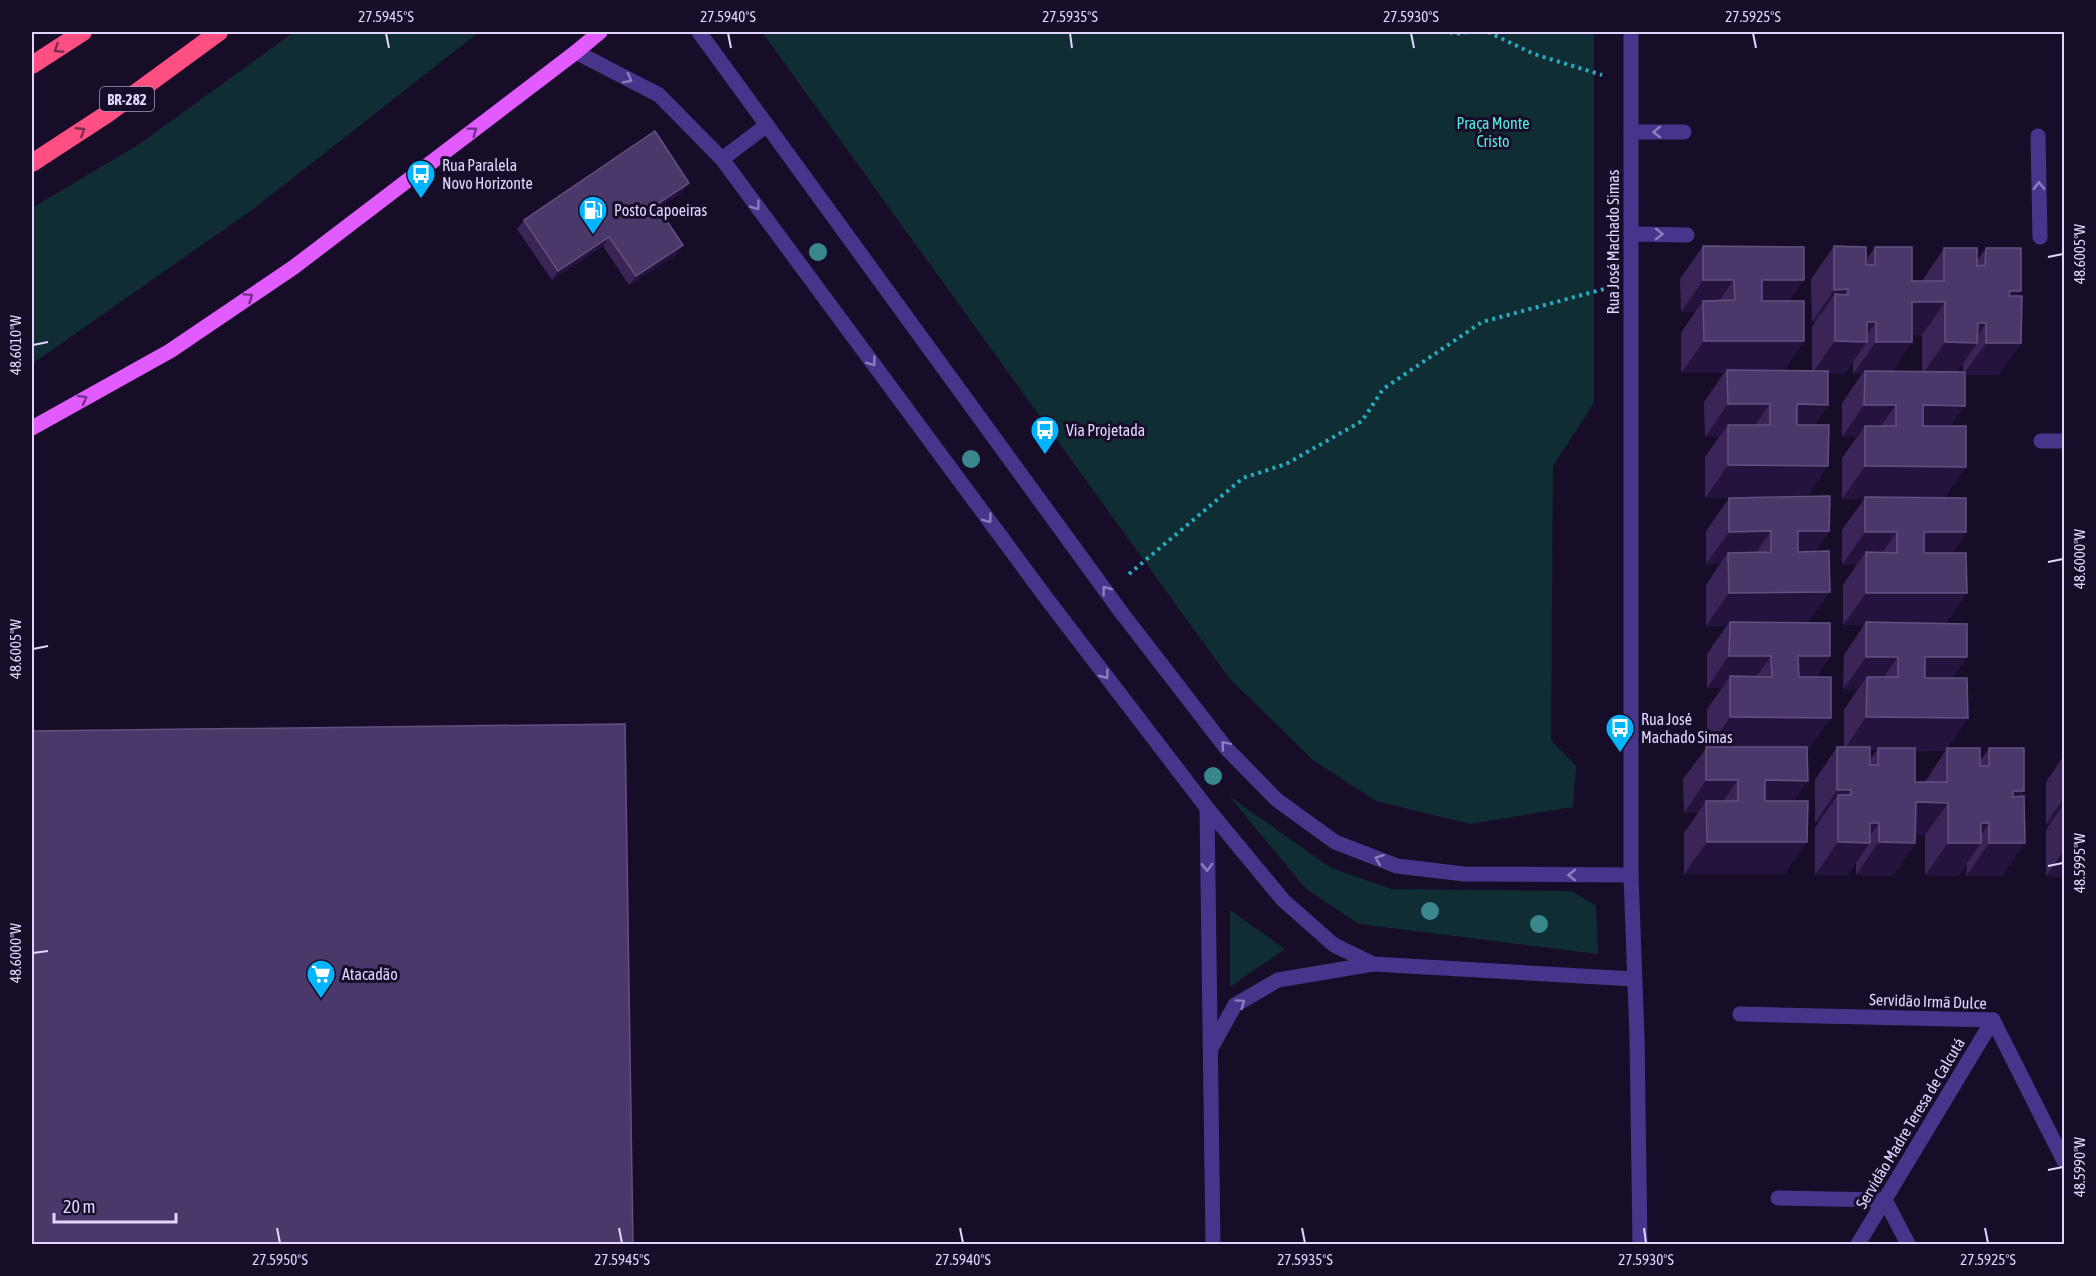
<svg xmlns="http://www.w3.org/2000/svg" width="2096" height="1276" viewBox="0 0 2096 1276" font-family="'Asap Condensed',sans-serif">
  <rect width="100%" height="100%" fill="#170d28"/>
  <!-- green -->
  <g fill="#102d33">
    <polygon points="294,32 479,32 256,207 32,364 32,208 138,145"/>
    <polygon points="762,32 1594,32 1594,403 1553,466 1551,740 1576,766 1573,807 1470,824 1376,801 1313,760 1229,678"/>
    <polygon points="1229,796 1331,868 1392,889 1572,891 1596,906 1598,954 1359,924 1306,889"/>
    <polygon points="1230,910 1285,949 1230,987"/>
  </g>
  <g fill="none" stroke-linecap="round" stroke-linejoin="round">
    <!-- path -->
    <g stroke="#25aec3" stroke-width="4" stroke-dasharray="3 4.5" stroke-linecap="butt">
      <polyline points="1450,32 1454,34 1467,32"/>
      <polyline points="1488,32 1534,54 1602,75"/>
      <polyline points="1129,574 1243,478 1286,464 1362,421 1383,389 1482,322 1604,289"/>
    </g>
    <!-- minor -->
    <g stroke="#48358b" stroke-width="15">
      <polyline points="699,32 1121,612 1226,748 1277,800 1335,842 1397,866 1464,874 1631,875"/>
      <polyline points="1631,32 1631,875 1637,1037 1640,1244"/>
      <polyline points="576,52 659,95 722,159 1047,599 1207,808 1283,900 1334,945 1373,964 1634,979"/>
      <polyline points="1631,132 1684,132"/>
      <polyline points="2038,136 2040,237"/>
      <polyline points="722,159 767,125"/>
      <polyline points="1631,234 1687,235"/>
      <polyline points="2041,441 2064,441"/>
      <polyline points="1207,808 1213,1244"/>
      <polyline points="1740,1014 1993,1020 2064,1161"/>
      <polyline points="1211,1048 1235,1005 1278,980 1373,964"/>
      <polyline points="1778,1198 1885,1200 1908,1244"/>
      <polyline points="1858,1244 1993,1020"/>
    </g>
    <!-- major -->
    <polyline stroke="#e15bff" stroke-width="15" points="32,428 170,351 294,267 576,52 600,32"/>
    <!-- highway -->
    <g stroke="#ff4f82" stroke-width="18">
      <polyline points="32,65 83,32"/>
      <polyline points="32,163 107,114 219,32"/>
    </g>
  </g>
  <!-- trees -->
  <g fill="#3a878e">
    <circle cx="818" cy="252" r="9"/>
    <circle cx="971" cy="459" r="9"/>
    <circle cx="1213" cy="776" r="9"/>
    <circle cx="1430" cy="911" r="9"/>
    <circle cx="1539" cy="924" r="9"/>
  </g>
  <!-- wall -->
  <g fill="#392558" fill-rule="evenodd">
    <polygon points="682,192 658,208 683,245 677,254 629,285 603,246 552,280 517,229 524,220"/>
    <path d="M 1703,246 L 1790,301 L 1804,341 L 1784,370 L 1812,370 L 1812,327 L 1815,322 L 1812,322 L 1811,279 L 1834,246 L 1866,260 L 1875,247 L 1912,281 L 1922,281 L 1944,248 L 1977,261 L 1986,248 L 2018,296 L 2021,343 L 1998,375 L 1965,375 L 1950,426 L 1966,467 L 1944,498 L 1966,532 L 1952,553 L 1946,623 L 1967,657 L 1952,678 L 1968,718 L 1945,751 L 1915,751 L 1915,782 L 1925,782 L 1947,748 L 1980,761 L 1989,748 L 2024,791 L 2021,796 L 2002,876 L 1966,876 L 1967,864 L 1958,876 L 1925,875 L 1925,835 L 1915,835 L 1915,843 L 1893,876 L 1856,875 L 1856,863 L 1847,875 L 1815,875 L 1815,828 L 1819,822 L 1815,823 L 1815,780 L 1837,747 L 1844,747 L 1844,710 L 1858,689 L 1843,689 L 1844,655 L 1864,625 L 1843,625 L 1843,585 L 1857,564 L 1842,565 L 1842,530 L 1864,499 L 1842,499 L 1842,458 L 1857,437 L 1842,437 L 1842,403 L 1862,374 L 1853,374 L 1853,362 L 1844,374 L 1828,374 L 1828,405 L 1814,425 L 1806,497 L 1829,531 L 1815,551 L 1808,623 L 1830,656 L 1816,677 L 1808,750 L 1807,750 L 1793,801 L 1807,842 L 1784,874 L 1684,874 L 1684,833 L 1698,813 L 1684,813 L 1683,779 L 1707,747 L 1707,709 L 1722,688 L 1707,688 L 1707,654 L 1727,625 L 1706,626 L 1706,585 L 1720,564 L 1706,564 L 1706,531 L 1729,498 L 1754,498 L 1705,498 L 1705,457 L 1719,437 L 1705,437 L 1704,402 L 1724,373 L 1681,373 L 1681,333 L 1695,312 L 1681,312 L 1680,279 ZM 1912,335 L 1922,335 L 1922,371 L 1892,371 L 1912,342 ZM 1963,363 L 1963,372 L 1957,372 ZM 1870,750 L 1877,750 L 1870,760 Z"/>
    <polygon points="2064,755 2064,877 2046,876 2046,830 2050,824 2046,824 2046,782"/>
  </g>
  <!-- shaded-wall -->
  <g fill="#24143d">
    <polygon points="689,183 682,192 650,214 656,205"/>
    <polygon points="609,237 603,246 552,280 558,271"/>
    <polygon points="683,245 677,254 629,285 636,276"/>
    <polygon points="1703,280 1734,280 1711,312 1703,301 1695,312 1681,312"/>
    <polygon points="1762,280 1804,280 1781,313 1739,313"/>
    <polygon points="1848,289 1835,308 1835,294 1815,322 1812,322 1834,290"/>
    <polygon points="2010,291 2021,291 1998,324"/>
    <polygon points="1912,302 1945,302 1922,335 1889,334"/>
    <polygon points="1867,322 1876,322 1862,342 1867,342 1844,374 1812,374 1835,341"/>
    <polygon points="1978,323 1986,323 1972,343 1977,343 1955,375 1922,375 1945,342"/>
    <polygon points="1704,341 1804,341 1781,374 1727,370 1724,373 1681,373"/>
    <polygon points="1876,342 1912,342 1890,375 1865,371 1862,374 1853,374"/>
    <polygon points="1986,343 2021,343 1998,375 1963,375"/>
    <polygon points="1728,404 1770,404 1747,437 1728,425 1719,437 1705,437"/>
    <polygon points="1797,404 1828,405 1805,437 1774,437"/>
    <polygon points="1864,405 1896,405 1873,437 1865,426 1857,437 1842,437"/>
    <polygon points="1923,405 1965,406 1942,438 1900,438"/>
    <polygon points="1728,465 1828,466 1806,498 1705,498"/>
    <polygon points="1865,466 1966,467 1943,499 1865,497 1864,499 1842,499"/>
    <polygon points="1771,531 1748,564 1728,553 1720,564 1706,564 1729,532"/>
    <polygon points="1798,531 1829,531 1807,564 1775,564"/>
    <polygon points="1865,532 1897,532 1874,564 1866,552 1857,564 1842,565"/>
    <polygon points="1924,532 1966,532 1944,565 1901,565"/>
    <polygon points="1830,592 1807,624 1730,622 1727,625 1706,626 1729,593"/>
    <polygon points="1866,593 1967,593 1944,626 1866,622 1864,625 1843,625"/>
    <polygon points="1729,656 1771,656 1748,689 1730,676 1722,688 1707,688"/>
    <polygon points="1798,656 1830,656 1807,689 1776,689"/>
    <polygon points="1866,657 1898,657 1875,689 1867,677 1858,689 1843,689"/>
    <polygon points="1925,657 1967,657 1944,690 1902,689"/>
    <polygon points="1730,717 1831,718 1808,750 1707,750"/>
    <polygon points="1866,717 1968,718 1945,751 1878,750 1878,748 1877,750 1844,750"/>
    <polygon points="1706,780 1738,780 1715,813 1706,801 1698,813 1684,813"/>
    <polygon points="1765,780 1808,781 1785,813 1742,813"/>
    <polygon points="1837,790 1851,790 1838,809 1838,795 1819,822 1815,823"/>
    <polygon points="2013,791 2024,791 2001,824"/>
    <polygon points="2064,798 2064,804 2050,824 2046,824"/>
    <polygon points="1916,802 1948,803 1925,835 1893,835"/>
    <polygon points="1870,823 1879,823 1865,843 1870,843 1847,875 1815,875 1838,842"/>
    <polygon points="1981,823 1989,823 1976,843 1981,843 1958,876 1925,875 1948,843"/>
    <polygon points="1707,842 1807,842 1784,874 1684,874"/>
    <polygon points="1879,842 1915,843 1893,876 1856,875"/>
    <polygon points="1989,843 2025,843 2002,876 1966,876"/>
    <polygon points="2064,850 2064,877 2046,876"/>
  </g>
  <!-- building -->
  <g fill="#4b386a" stroke="#625081" stroke-width="1.5">
    <polygon points="655,131 689,183 656,205 683,245 636,276 609,237 558,271 524,220"/>
    <polygon points="1703,246 1804,247 1804,280 1762,280 1762,301 1804,301 1804,341 1704,341 1703,301 1735,300 1734,280 1703,280"/>
    <polygon points="1834,246 1866,247 1866,265 1875,265 1875,247 1912,247 1912,281 1944,281 1944,248 1977,248 1977,266 1985,265 1986,248 2021,248 2021,291 2010,291 2009,296 2022,296 2021,343 1986,343 1986,323 1978,323 1977,343 1945,342 1945,302 1912,302 1912,342 1876,342 1876,322 1867,322 1867,342 1835,341 1835,294 1848,295 1848,289 1834,290"/>
    <polygon points="1727,370 1828,371 1828,405 1797,404 1797,425 1829,425 1828,466 1728,465 1728,425 1770,425 1770,404 1728,404"/>
    <polygon points="1865,371 1965,372 1965,406 1923,405 1923,426 1966,426 1966,467 1865,466 1865,426 1896,426 1896,405 1864,405"/>
    <polygon points="1830,496 1829,531 1798,531 1798,552 1829,551 1830,592 1729,593 1728,553 1771,552 1771,531 1729,532 1729,498"/>
    <polygon points="1865,497 1966,498 1966,532 1924,532 1924,553 1966,553 1967,593 1866,593 1866,552 1897,553 1897,532 1865,532"/>
    <polygon points="1730,622 1830,623 1830,656 1798,656 1799,677 1831,677 1831,718 1730,717 1730,676 1772,677 1771,656 1729,656"/>
    <polygon points="1866,622 1967,624 1967,657 1925,657 1925,678 1967,678 1968,718 1866,717 1867,677 1898,677 1898,657 1866,657"/>
    <polygon points="625,724 633,1245 32,1245 32,731"/>
    <polygon points="1706,747 1807,747 1808,781 1765,780 1765,801 1808,801 1807,842 1707,842 1706,801 1738,801 1738,780 1706,780"/>
    <polygon points="1837,747 1870,747 1870,765 1878,765 1878,748 1915,748 1915,782 1947,782 1947,748 1980,748 1980,766 1989,766 1989,748 2024,748 2024,791 2013,791 2013,797 2024,796 2025,843 1989,843 1989,823 1981,823 1981,843 1948,843 1948,803 1916,802 1915,843 1879,842 1879,823 1870,823 1870,843 1838,842 1838,795 1851,795 1851,790 1837,790"/>
  </g>
  <!-- one-way arrows -->
  <defs><path id="oneway-chevron" d="M-2-3.5L2.5 0L-2 3.5" fill="none" stroke-width="1.6" stroke-linecap="round" stroke-linejoin="round" transform="scale(1.5)"/></defs>
  <g stroke="#7f2b50">
    <use href="#oneway-chevron" transform="translate(58 49) rotate(147)"/>
    <use href="#oneway-chevron" transform="translate(81 131) rotate(-33)"/>
  </g>
  <g stroke="#8d7dbf">
    <use href="#oneway-chevron" transform="translate(628 79) rotate(27)"/>
    <use href="#oneway-chevron" transform="translate(1657 132) rotate(179)"/>
    <use href="#oneway-chevron" transform="translate(2039 186) rotate(-91)"/>
    <use href="#oneway-chevron" transform="translate(756 206) rotate(54)"/>
    <use href="#oneway-chevron" transform="translate(1659 234) rotate(1)"/>
    <use href="#oneway-chevron" transform="translate(872 362) rotate(54)"/>
    <use href="#oneway-chevron" transform="translate(988 519) rotate(54)"/>
    <use href="#oneway-chevron" transform="translate(1106 590) rotate(-127)"/>
    <use href="#oneway-chevron" transform="translate(1105 675) rotate(53)"/>
    <use href="#oneway-chevron" transform="translate(1225 745) rotate(-130)"/>
    <use href="#oneway-chevron" transform="translate(1379 859) rotate(-159)"/>
    <use href="#oneway-chevron" transform="translate(1207 867) rotate(89)"/>
    <use href="#oneway-chevron" transform="translate(1572 875) rotate(-180)"/>
    <use href="#oneway-chevron" transform="translate(1241 1003) rotate(-35)"/>
  </g>
  <g stroke="#723089">
    <use href="#oneway-chevron" transform="translate(473 131) rotate(-37)"/>
    <use href="#oneway-chevron" transform="translate(249 297) rotate(-34)"/>
    <use href="#oneway-chevron" transform="translate(83 399) rotate(-29)"/>
  </g>
  <!-- ticks -->
  <path fill="none" stroke="#e1d4ff" stroke-width="2" d="M 386,33 L 389,48M 728,33 L 731,48M 1070,33 L 1072,48M 1411,33 L 1414,48M 1753,33 L 1756,48M 2048,257 L 2063,254M 33,345 L 48,342M 2048,562 L 2063,559M 33,649 L 48,646M 2048,866 L 2063,863M 33,953 L 48,951M 2048,1170 L 2063,1167M 277,1228 L 280,1243M 619,1228 L 622,1243M 960,1228 L 963,1243M 1302,1228 L 1305,1243M 1644,1228 L 1646,1243M 1985,1228 L 1988,1243"/>
  <!-- icons -->
  <defs>
    <g id="bus-pin" transform="scale(1.5)"><path d="M0 17L-7.5 6A9.5 9.5 0 1 1 7.5 6Z" fill="#00b4ff" stroke="#170d28"/><path d="M-5-6H5V4H4V6H2V4H-2V6H-4V4H-5ZM-3.5-4V0h7V-4ZM-3.5 1.2v1.5H-2V1.2ZM2 1.2v1.5H3.5V1.2Z" fill="#fff"/></g>
    <g id="fuel-pin" transform="scale(1.5)"><path d="M0 17L-7.5 6A9.5 9.5 0 1 1 7.5 6Z" fill="#00b4ff" stroke="#170d28"/><path d="M-5.5-6h7V0h2V4h1.3V-2.5L3-4.5l.8-.8L6-3V5H2.5V1h-1V6h-7ZM-4.2-4.7v3.2H.2V-4.7Z" fill="#fff"/></g>
    <g id="supermarket-pin" transform="scale(1.5)"><path d="M0 17L-7.5 6A9.5 9.5 0 1 1 7.5 6Z" fill="#00b4ff" stroke="#170d28"/><path d="M-6-5.5h2.5l.6 2H6L4.5 2H-2.5L-4.4-4H-6ZM-1.5 3.2a1.3 1.3 0 1 0 .1 0ZM3 3.2a1.3 1.3 0 1 0 .1 0Z" fill="#fff"/></g>
  </defs>
  <g fill-rule="evenodd">
    <use href="#bus-pin" x="421" y="174"/>
    <use href="#fuel-pin" x="593" y="210"/>
    <use href="#bus-pin" x="1045" y="430"/>
    <use href="#bus-pin" x="1620" y="728"/>
    <use href="#supermarket-pin" x="321" y="974"/>
  </g>
  <g text-anchor="middle" dominant-baseline="central" stroke-width="6" stroke-linejoin="round" paint-order="stroke">
    <!-- shield labels -->
    <rect fill="#170d28" stroke="#a498be" stroke-width="1.5" x="100" y="87" width="54" height="24" rx="4.5"/>
    <g font-size="15" font-weight="bold" fill="#e1d4ff">
      <text x="127" y="99">BR-282</text>
    </g>
    <!-- park labels -->
    <g font-size="16" fill="#56eae1" stroke="#170d28">
      <text x="1493" y="123">Praça Monte<tspan x="1493" dy="18">Cristo</tspan></text>
    </g>
    <!-- poi labels -->
    <g font-size="16" fill="#e1d4ff" stroke="#170d28" text-anchor="start">
      <text x="442" y="165">Rua Paralela<tspan x="442" dy="18">Novo Horizonte</tspan></text>
      <text x="614" y="210">Posto Capoeiras</text>
      <text x="1066" y="430">Via Projetada</text>
      <text x="1641" y="719">Rua José<tspan x="1641" dy="18">Machado Simas</tspan></text>
      <text x="342" y="974">Atacadão</text>
    </g>
    <!-- street labels -->
    <g font-size="16" fill="#e1d4ff" stroke="#170d28">
      <text transform="translate(1613 242) rotate(-90)">Rua José Machado Simas</text>
      <text transform="translate(1928 1001) rotate(2)">Servidão Irmã Dulce</text>
      <text transform="translate(1910 1123) rotate(-59)">Servidão Madre Teresa de Calcutá</text>
    </g>
  </g>
  <!-- border -->
  <rect width="2096" height="1276" fill="none" stroke="#170d28" stroke-width="66"/>
  <!-- scale -->
  <path d="M54 1213v9h122v-9" fill="none" stroke="#e1d4ff" stroke-width="3"/>
  <text x="63" y="1213" font-size="18" fill="#e1d4ff" stroke="#170d28" stroke-width="4.5" paint-order="stroke">20 m</text>
  <rect x="33" y="33" width="2030" height="1210" fill="none" stroke="#e1d4ff" stroke-width="2"/>
  <g font-size="15" text-anchor="middle" fill="#e1d4ff">
    <text x="386" y="22">27.5945°S</text>
    <text x="728" y="22">27.5940°S</text>
    <text x="1070" y="22">27.5935°S</text>
    <text x="1411" y="22">27.5930°S</text>
    <text x="1753" y="22">27.5925°S</text>
    <text transform="translate(2080 254) rotate(-90)" y="5">48.6005°W</text>
    <text transform="translate(16 345) rotate(-90)" y="5">48.6010°W</text>
    <text transform="translate(2080 559) rotate(-90)" y="5">48.6000°W</text>
    <text transform="translate(16 649) rotate(-90)" y="5">48.6005°W</text>
    <text transform="translate(2080 863) rotate(-90)" y="5">48.5995°W</text>
    <text transform="translate(16 953) rotate(-90)" y="5">48.6000°W</text>
    <text transform="translate(2080 1167) rotate(-90)" y="5">48.5990°W</text>
    <text x="280" y="1265">27.5950°S</text>
    <text x="622" y="1265">27.5945°S</text>
    <text x="963" y="1265">27.5940°S</text>
    <text x="1305" y="1265">27.5935°S</text>
    <text x="1646" y="1265">27.5930°S</text>
    <text x="1988" y="1265">27.5925°S</text>
  </g>
</svg>
